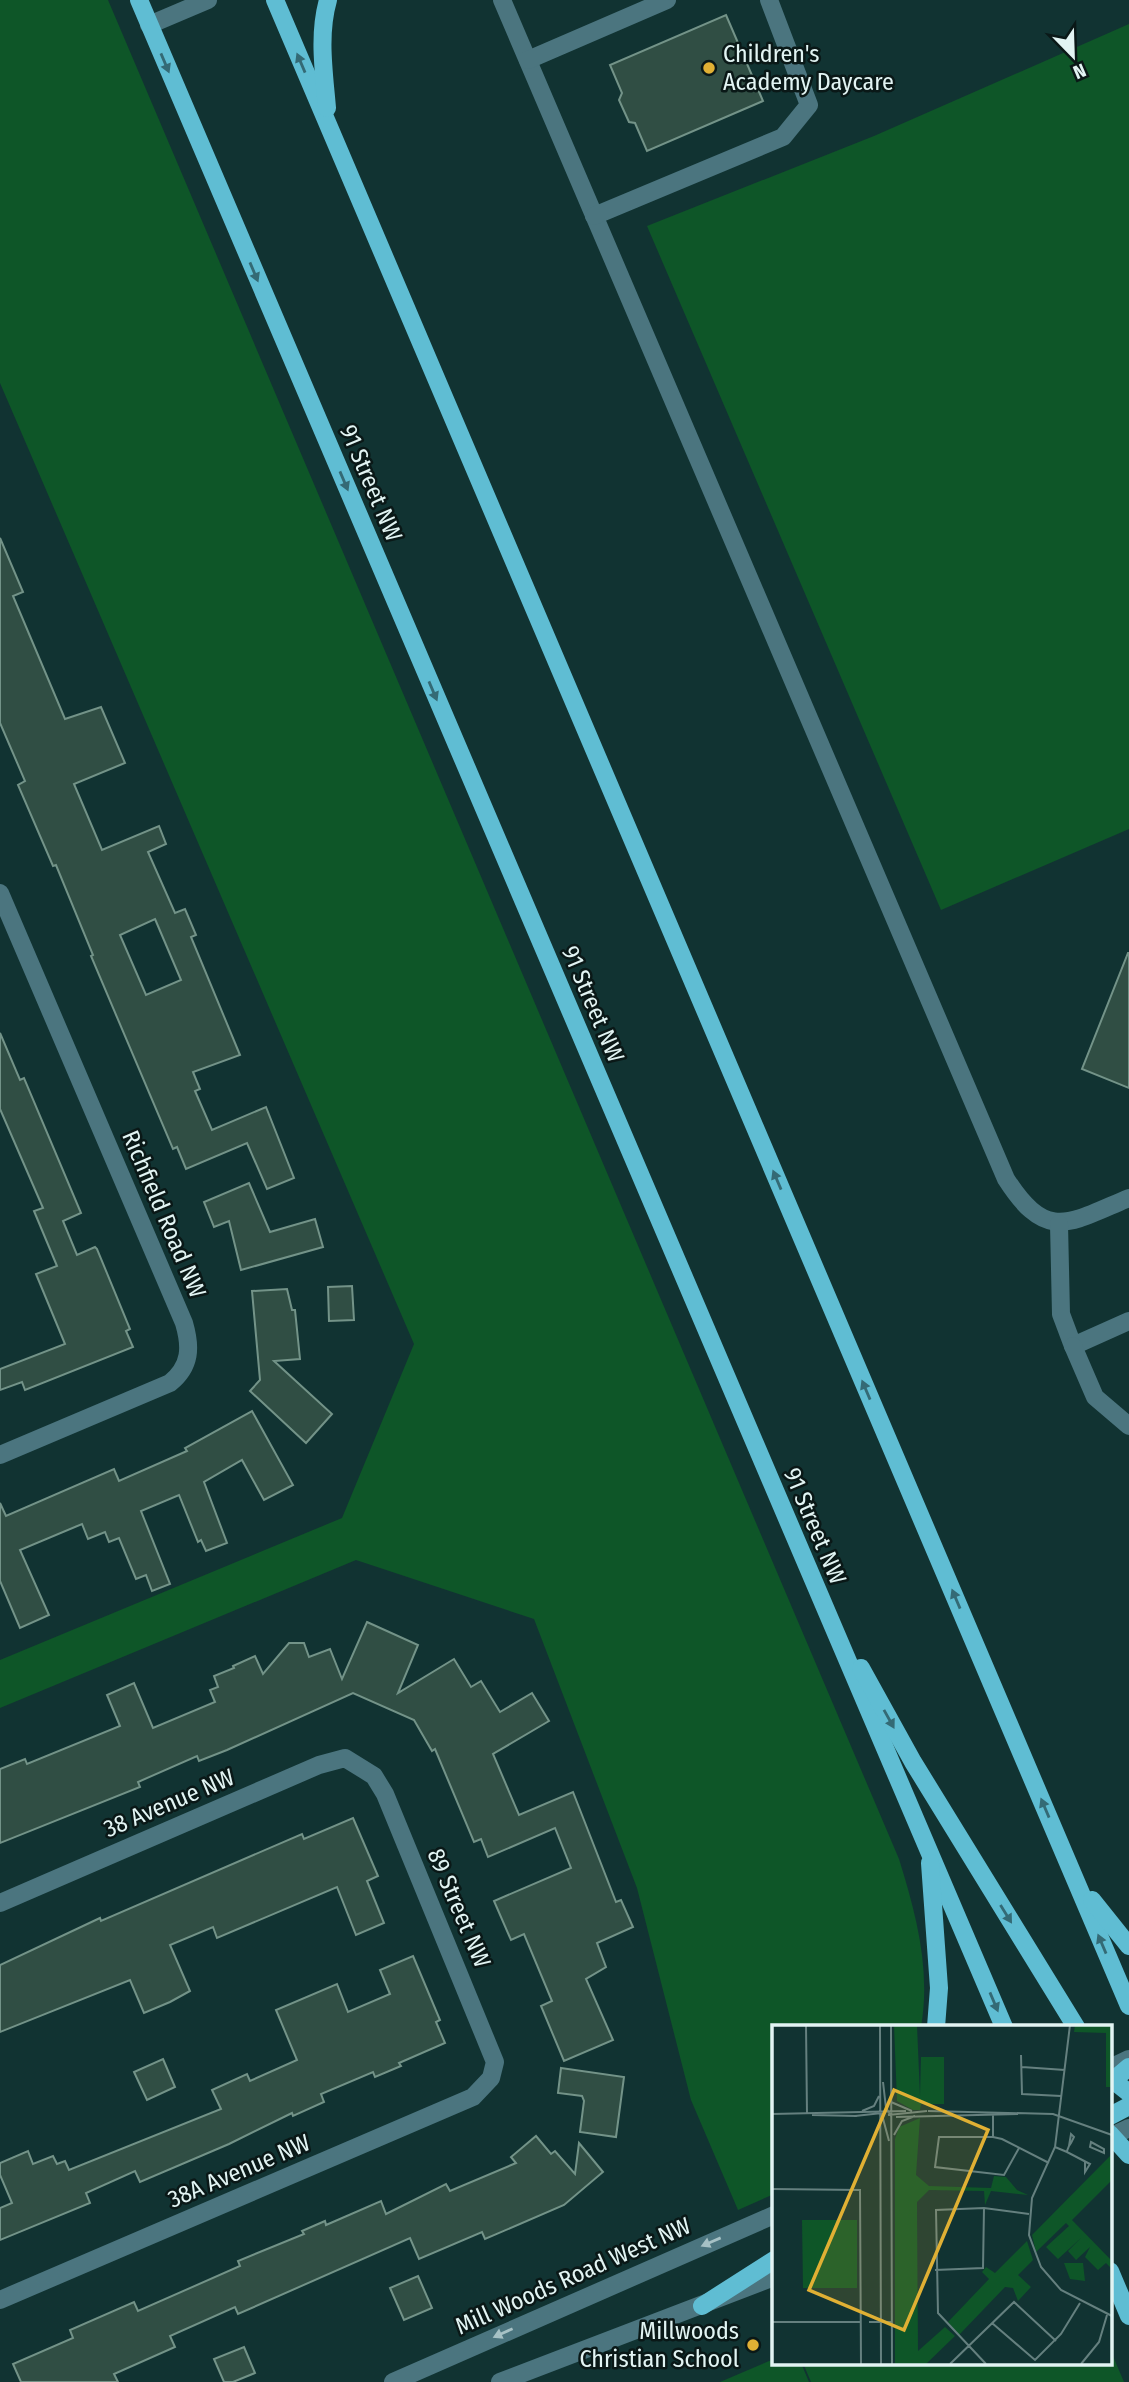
<svg xmlns="http://www.w3.org/2000/svg" width="1129" height="2382" viewBox="0 0 1129 2382" font-family="'Fira Sans Condensed',sans-serif">
  <rect width="100%" height="100%" fill="#113332"/>
  <!-- green -->
  <g fill="#0e5628">
    <path d="M 0,0 L 108,0 L 899,1859 C 916,1914 931,1969 921,2027 L 774,2027 L 774,2194 L 738,2210 L 691,2100 L 637,1888 L 534,1619 L 356,1560 L 0,1708 L 0,1660 L 342,1518 L 414,1344 L 0,383 Z"/>
    <polygon points="1129,24 1129,829 941,910 647,226 874,136"/>
    <polygon points="1110,2349 1124,2382 811,2382 803,2363 1110,2363"/>
    <polygon points="774,2359 774,2363 801,2363 809,2382 720,2382"/>
  </g>
  <!-- building -->
  <g fill="#304e44" stroke="#739388" stroke-width="2" fill-rule="evenodd">
    <polygon points="726,15 763,101 647,151 635,123 629,122 619,100 622,93 610,65"/>
    <path d="M 0,538 L 23,592 L 13,596 L 65,719 L 101,707 L 125,763 L 74,784 L 102,850 L 159,826 L 166,844 L 148,852 L 175,913 L 185,909 L 196,935 L 191,937 L 240,1055 L 193,1072 L 200,1089 L 195,1091 L 212,1130 L 266,1107 L 294,1178 L 267,1189 L 247,1143 L 186,1169 L 177,1147 L 173,1149 L 91,956 L 93,955 L 56,865 L 53,866 L 18,785 L 25,781 L 0,723 ZM 155,919 L 181,980 L 146,995 L 120,935 Z"/>
    <polygon points="1128,953 1129,953 1129,1088 1082,1069"/>
    <polygon points="0,1033 20,1080 24,1078 81,1213 63,1221 77,1255 95,1247 97,1249 130,1329 126,1331 133,1347 25,1390 22,1382 0,1390 0,1369 65,1344 36,1274 57,1266 34,1211 43,1208 0,1109"/>
    <polygon points="249,1183 270,1232 315,1219 323,1247 241,1270 229,1221 214,1227 204,1202"/>
    <polygon points="352,1286 354,1320 329,1321 328,1287"/>
    <polygon points="287,1289 292,1310 295,1310 300,1359 274,1361 332,1414 306,1443 250,1391 260,1380 252,1291"/>
    <polygon points="252,1411 293,1485 264,1500 242,1460 204,1482 227,1543 206,1551 201,1540 198,1542 179,1495 141,1511 170,1584 152,1591 146,1575 136,1579 119,1538 109,1542 105,1532 88,1539 82,1524 20,1550 49,1615 20,1628 0,1581 0,1503 6,1516 114,1469 119,1481 187,1451 185,1448"/>
    <polygon points="367,1622 418,1645 398,1693 454,1659 471,1687 481,1681 500,1712 532,1693 549,1721 493,1754 519,1815 573,1792 616,1902 621,1900 633,1927 597,1943 606,1967 586,1979 613,2040 564,2061 541,2006 552,2001 524,1934 511,1940 494,1901 571,1868 555,1828 488,1857 481,1839 474,1842 435,1749 432,1751 414,1720 353,1693 227,1750 199,1761 197,1756 138,1782 140,1787 0,1843 0,1769 25,1759 27,1764 120,1726 107,1695 134,1683 153,1728 215,1702 210,1690 218,1687 214,1676 234,1668 233,1666 255,1656 263,1674 289,1643 304,1643 309,1657 330,1649 342,1679"/>
    <polygon points="353,1818 378,1876 367,1881 384,1923 356,1935 337,1887 217,1938 213,1927 170,1945 190,1991 170,2002 144,2013 130,1980 0,2032 0,1965 100,1918 101,1921 302,1834 304,1839"/>
    <polygon points="413,1956 440,2020 436,2022 445,2043 399,2063 401,2066 375,2077 373,2072 321,2094 324,2102 293,2116 292,2113 229,2144 140,2182 135,2171 86,2193 90,2203 0,2240 0,2208 12,2203 0,2175 0,2163 28,2151 33,2164 53,2156 57,2164 65,2161 69,2170 221,2109 212,2090 247,2074 250,2081 297,2060 276,2010 337,1984 348,2012 390,1994 380,1970"/>
    <polygon points="163,2059 175,2087 147,2100 134,2072"/>
    <polygon points="561,2068 624,2077 616,2137 580,2132 584,2101 582,2096 558,2093"/>
    <polygon points="536,2136 551,2154 555,2151 575,2174 579,2143 603,2172 564,2205 485,2239 482,2232 419,2259 410,2238 238,2314 235,2307 170,2336 175,2347 114,2374 118,2382 21,2382 13,2364 73,2338 70,2330 134,2302 138,2311 240,2266 238,2261 304,2234 302,2231 325,2221 326,2225 381,2201 386,2214 446,2184 450,2191 516,2163 511,2157"/>
    <polygon points="418,2276 432,2308 404,2320 390,2288"/>
    <polygon points="244,2347 255,2373 233,2382 224,2382 214,2359"/>
  </g>
  <g fill="none" stroke-linecap="round" stroke-linejoin="round">
    <!-- minor -->
    <g stroke="#4b757f" stroke-width="18">
      <path d="M 502,0 L 1006,1179 C 1047,1243 1069,1223 1129,1198"/>
      <polyline points="149,25 208,0"/>
      <polyline points="528,60 667,0"/>
      <polyline points="594,216 783,137 809,105 769,0"/>
      <path d="M 0,893 L 184,1323 C 191,1347 191,1366 170,1383 L 0,1455"/>
      <polyline points="1059,1224 1061,1314 1073,1346 1129,1321"/>
      <polyline points="1073,1346 1095,1397 1129,1426"/>
      <polyline points="0,1903 319,1765 345,1758 374,1776 385,1794 495,2062 491,2078 473,2097 0,2300"/>
      <polyline points="1110,2068 1129,2059"/>
      <polyline points="1110,2137 1129,2128"/>
      <polyline points="393,2382 774,2215"/>
      <polyline points="500,2382 774,2277"/>
    </g>
    <!-- major -->
    <g stroke="#5fbdd3" stroke-width="18">
      <polyline points="139,0 1004,2027"/>
      <polyline points="275,0 1129,2006"/>
      <path d="M 327,108 C 324,72 318,35 328,0"/>
      <polyline points="861,1668 913,1762 1076,2027"/>
      <polyline points="930,1863 939,1988 936,2027"/>
      <polyline points="1092,1900 1129,1946"/>
      <polyline points="1110,2078 1129,2093"/>
      <polyline points="1110,2083 1129,2067"/>
      <polyline points="1110,2116 1129,2106"/>
      <polyline points="1110,2134 1129,2155"/>
      <polyline points="1110,2271 1129,2316"/>
      <polyline points="702,2306 774,2260"/>
    </g>
  </g>
  <!-- one-way arrows -->
  <defs><path id="oneway-solid" d="M-6-.8H1V-3.2L6.5 0L1 3.2V.8H-6Z" transform="scale(1.75)"/></defs>
  <g fill="#346a75">
    <use href="#oneway-solid" transform="translate(165 63) rotate(67)"/>
    <use href="#oneway-solid" transform="translate(301 63) rotate(-113)"/>
    <use href="#oneway-solid" transform="translate(254 272) rotate(67)"/>
    <use href="#oneway-solid" transform="translate(344 481) rotate(67)"/>
    <use href="#oneway-solid" transform="translate(433 691) rotate(67)"/>
    <use href="#oneway-solid" transform="translate(777 1180) rotate(-113)"/>
    <use href="#oneway-solid" transform="translate(866 1390) rotate(-113)"/>
    <use href="#oneway-solid" transform="translate(956 1599) rotate(-113)"/>
    <use href="#oneway-solid" transform="translate(889 1719) rotate(61)"/>
    <use href="#oneway-solid" transform="translate(1045 1808) rotate(-113)"/>
    <use href="#oneway-solid" transform="translate(1006 1914) rotate(58)"/>
    <use href="#oneway-solid" transform="translate(1102 1944) rotate(-113)"/>
    <use href="#oneway-solid" transform="translate(994 2002) rotate(67)"/>
  </g>
  <g fill="#a6c1c5">
    <use href="#oneway-solid" transform="translate(711 2242) rotate(157)"/>
    <use href="#oneway-solid" transform="translate(503 2333) rotate(156)"/>
  </g>
  <!-- markers -->
  <g fill="#e0b034" stroke="#0a1817" stroke-width="2.5">
    <circle cx="709" cy="68" r="7"/>
    <circle cx="753" cy="2345" r="7"/>
  </g>
  <g text-anchor="middle" dominant-baseline="central" stroke-width="5" stroke-linejoin="round" paint-order="stroke">
    <!-- poi labels -->
    <g font-size="24" fill="#e2f4f3" stroke="#0a1817" text-anchor="start">
      <text x="723" y="54">Children's<tspan x="723" dy="28">Academy Daycare</tspan></text>
      <text x="739" y="2331" text-anchor="end">Millwoods<tspan x="739" dy="28">Christian School</tspan></text>
    </g>
    <!-- street labels -->
    <g font-size="24" fill="#e2f4f3" stroke="#0a1817">
      <text transform="translate(371 483) rotate(67)">91 Street NW</text>
      <text transform="translate(593 1004) rotate(67)">91 Street NW</text>
      <text transform="translate(164 1214) rotate(67)">Richfield Road NW</text>
      <text transform="translate(815 1526) rotate(67)">91 Street NW</text>
      <text transform="translate(169 1803) rotate(-23)">38 Avenue NW</text>
      <text transform="translate(459 1908) rotate(67)">89 Street NW</text>
      <text transform="translate(239 2171) rotate(-23)">38A Avenue NW</text>
      <text transform="translate(573 2276) rotate(-24)">Mill Woods Road West NW</text>
    </g>
  </g>
  <!-- overview -->
  <g transform="translate(772 2025)">
    <rect width="340" height="340" fill="#113332"/>
    <path d="M 122,0 L 145,0 L 148,71 L 149,32 L 172,32 L 172,79 L 149,79 L 148,85 L 141,85 L 125,76 ZM 303,0 L 339,0 L 339,62 L 334,62 L 334,8 L 302,7 ZM 148,93 L 144,150 L 157,161 L 219,163 L 222,151 L 234,152 L 245,165 L 256,170 L 219,166 L 213,180 L 212,166 L 157,165 L 145,177 L 146,326 L 173,302 L 183,311 L 154,339 L 123,339 L 123,114 L 127,102 ZM 339,130 L 339,156 L 300,195 L 339,235 L 339,243 L 334,238 L 326,245 L 313,232 L 318,222 L 304,235 L 296,226 L 309,213 L 286,234 L 274,222 L 297,201 L 294,198 L 264,227 L 260,210 ZM 30,195 L 85,195 L 85,263 L 31,263 ZM 255,216 L 261,235 L 246,250 L 259,262 L 246,276 L 241,263 L 233,262 L 187,310 L 176,297 L 217,254 L 210,247 L 214,242 L 223,248 ZM 292,238 L 311,238 L 313,256 L 298,254 Z" fill="#0e5628"/>
    <path fill="none" stroke="#65807f" stroke-width="2" d="M 34,0 L 35,89M 108,0 L 109,339M 119,0 L 120,339M 185,0 L 216,0M 298,0 L 283,122 L 260,173 L 257,210 L 269,242 L 289,265 L 340,291M 249,30 L 250,69 L 289,71M 250,42 L 293,45M 111,57 L 114,83 L 119,91M 119,77 L 140,86M 90,86 L 102,81 L 107,71M 109,86 L 117,116M 156,86 L 281,89 L 340,110M 0,89 L 134,86M 40,90 L 85,91M 116,90 L 155,86M 83,91 L 110,88M 124,92 L 246,89M 122,110 L 130,96 L 143,91M 221,112 L 221,89M 319,117 L 332,124 L 332,128 L 318,122 ZM 283,122 L 295,127 L 316,138 L 318,139 L 313,147 L 313,137M 247,123 L 232,150 L 163,142 L 167,112 L 221,112 L 230,114 L 277,138M 295,127 L 295,126 L 297,121 L 299,118 L 302,112 L 299,109 L 297,121M 0,164 L 88,165 L 89,339M 163,245 L 211,243 L 212,183M 0,297 L 89,297M 97,297 L 120,297M 220,298 L 263,335 L 289,309 L 308,278M 178,339 L 242,277 L 284,316M 214,339 L 166,288 L 164,185 L 212,183 L 257,189M 309,339 L 327,317 L 335,290"/>
    <path fill="#e0b034" fill-opacity="0.15" stroke="#e0b034" stroke-width="3.5" d="M 122,65 L 216,105 L 132,305 L 37,265 Z"/>
    <rect width="340" height="340" fill="none" stroke="#e2f4f3" stroke-width="3.5"/>
  </g>
  <!-- north arrow -->
  <g transform="translate(1073 56) rotate(157)" stroke="#0a1817" stroke-width="5" paint-order="stroke">
  <path d="M0-5L12 26L0 18L-12 26Z" fill="#e2f4f3"/>
  <text y="-10" font-size="19" font-weight="bold" text-anchor="middle" fill="#e2f4f3">N</text>
  </g>
</svg>
